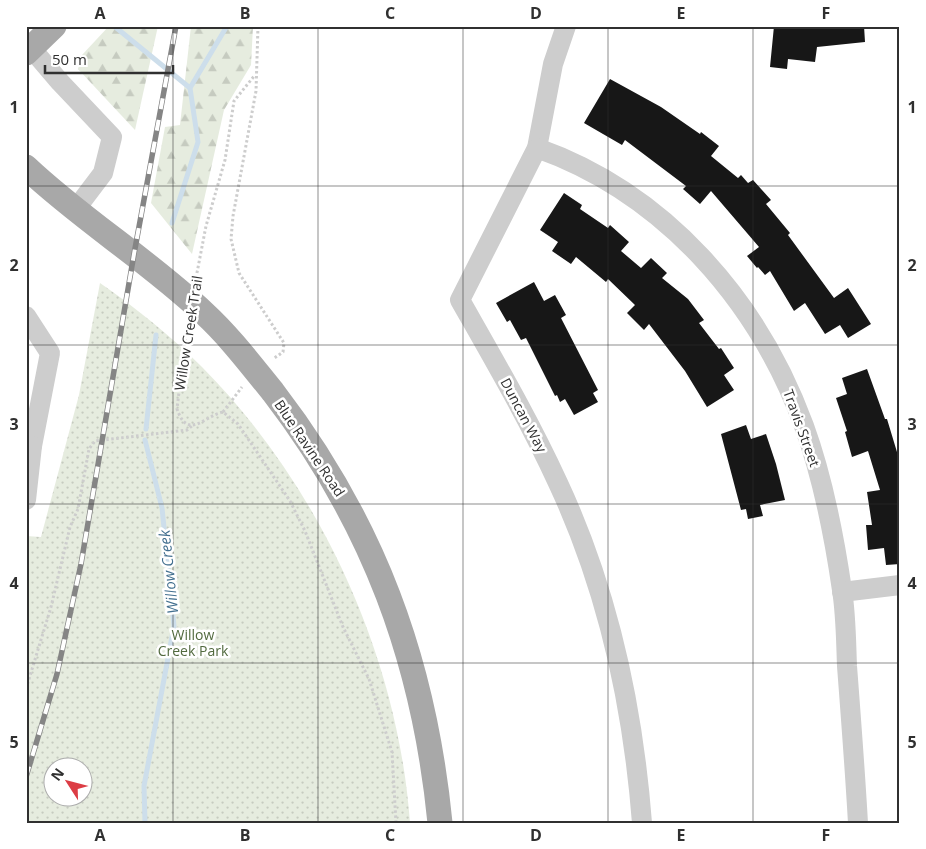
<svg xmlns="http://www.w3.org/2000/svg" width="926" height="849" viewBox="0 0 926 849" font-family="'Open Sans',sans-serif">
  <defs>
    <pattern id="forest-firs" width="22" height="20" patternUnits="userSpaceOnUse" patternTransform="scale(1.25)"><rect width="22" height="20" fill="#e6ecdf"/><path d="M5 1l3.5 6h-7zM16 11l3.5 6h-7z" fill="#c6cbc0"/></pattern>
    <pattern id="park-dots" width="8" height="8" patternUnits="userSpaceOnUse" patternTransform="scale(1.25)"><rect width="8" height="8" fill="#e6ecdf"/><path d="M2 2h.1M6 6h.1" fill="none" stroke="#c6cbc0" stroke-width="1.8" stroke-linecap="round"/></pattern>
  </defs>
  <rect width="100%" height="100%" fill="#fff"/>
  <!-- forest -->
  <g fill="url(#forest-firs)">
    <polygon points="109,26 158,26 135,130 78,69 82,55"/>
    <polygon points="191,26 253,26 251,65 224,110 192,254 151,203 165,127 180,125"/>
  </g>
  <!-- park -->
  <path fill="url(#park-dots)" fill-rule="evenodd" d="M 100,283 C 136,308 171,336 202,367 C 320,486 398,656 410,823 L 26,823 L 26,536 L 41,537 L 79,395 ZM 52,766 L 82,766 L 82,796 L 52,796 Z"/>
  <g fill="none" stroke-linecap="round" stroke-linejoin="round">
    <!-- stream -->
    <g stroke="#cddeeb" stroke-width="5">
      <polyline points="114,26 190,88"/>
      <polyline points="172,223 198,142 190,88 227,26"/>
      <polyline points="146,429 156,335"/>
      <polyline points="145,823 144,786 174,626 162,508 145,440"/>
    </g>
  </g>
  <!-- building -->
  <g fill="#171717">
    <polygon points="774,26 864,26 865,42 817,47 815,62 788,59 787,69 770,67"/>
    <polygon points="610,79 661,107 700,134 701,132 719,146 711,156 738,178 741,175 748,183 753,180 771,200 766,204 790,233 788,235 834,298 848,288 871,324 848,338 840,325 825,334 805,303 794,311 770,271 765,275 758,267 757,268 747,256 759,247 711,191 700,204 683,189 686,186 625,140 622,145 584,123"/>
    <polygon points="564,193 582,205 580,209 608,228 610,225 629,242 621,251 641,268 651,258 667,273 662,278 688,299 704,320 699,323 719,349 721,348 734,368 724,375 734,390 707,407 685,371 649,324 644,330 627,313 635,305 608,279 606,282 576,257 571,264 552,251 558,242 540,230"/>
    <polygon points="534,282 544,301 555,295 566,315 561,318 598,390 593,393 598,402 574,415 565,399 560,402 557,395 555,396 526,338 521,340 510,320 507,322 496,303"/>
    <polygon points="867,369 885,419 887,419 900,462 900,564 886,565 884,548 868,550 866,525 872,525 867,492 880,490 868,451 852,457 845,432 847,431 836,398 847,394 842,378"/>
    <polygon points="746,425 751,439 766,434 776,464 785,500 760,505 763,516 748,519 746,509 741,510 721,434"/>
  </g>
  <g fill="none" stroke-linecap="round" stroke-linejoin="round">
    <!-- path -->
    <g stroke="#cdcdcd" stroke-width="3" stroke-dasharray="2.5 2.5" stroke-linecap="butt">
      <polyline points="258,26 256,91 233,216 231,239 239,273 284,343 283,352 273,359"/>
      <polyline points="196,278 206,226 225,160 234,101 255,75"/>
      <path d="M 187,324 L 177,409 C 188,441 204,416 223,412 L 238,424 L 290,501 L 305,531 L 343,627 L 369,679 L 392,752 L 396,823"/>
      <polyline points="223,412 242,387"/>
      <polyline points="26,689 51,607 70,527 78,509 89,449 95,441 187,430 193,425"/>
    </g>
    <!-- minor -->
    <g stroke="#cdcdcd" stroke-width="20">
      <path d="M 566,26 L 553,64 L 537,148 L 460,300 C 494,360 529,420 558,483 C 608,590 633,706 642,823"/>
      <polyline points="31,48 60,82 112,137 103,173 75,210"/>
      <path d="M 537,148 C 664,193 758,300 804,426 C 823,478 834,535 842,590 C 846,615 846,641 847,666 C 851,718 855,771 858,823"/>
      <polyline points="26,316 50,353 32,446 26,437"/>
      <polyline points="26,500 32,446"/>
      <polyline points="842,592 900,585"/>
    </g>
    <!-- major -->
    <g stroke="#a8a8a8" stroke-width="25">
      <polyline points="26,53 54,26"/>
      <path d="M 26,167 C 82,220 148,260 204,313 C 230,337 251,365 273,392 C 373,522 424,660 440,823"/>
    </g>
    <!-- rail casing -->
    <g stroke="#858585" stroke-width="5.5">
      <polyline id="rail" points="26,777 57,674 81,564 134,254 176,26"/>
    </g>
    <!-- rail -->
    <use href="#rail" stroke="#fff" stroke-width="4" stroke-dasharray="11" stroke-linecap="butt"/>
  </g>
  <!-- grid -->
  <path fill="none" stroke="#303030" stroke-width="1" stroke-opacity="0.55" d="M 173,26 L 173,823M 318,26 L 318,823M 463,26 L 463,823M 608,26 L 608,823M 753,26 L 753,823M 26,186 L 900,186M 26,345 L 900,345M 26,504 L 900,504M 26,663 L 900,663"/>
  <g text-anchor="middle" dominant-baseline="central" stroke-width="5" stroke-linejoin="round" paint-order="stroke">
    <!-- street labels -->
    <g font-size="14" fill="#303030" stroke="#fff">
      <text transform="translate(188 333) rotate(-81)">Willow Creek Trail</text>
      <text transform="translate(524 415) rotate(62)">Duncan Way</text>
      <text transform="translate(802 428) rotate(70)">Travis Street</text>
      <text transform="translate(310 448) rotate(56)">Blue Ravine Road</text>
    </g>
    <!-- park labels -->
    <g font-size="14" fill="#526a3f" stroke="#fff">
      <text x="193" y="634">Willow<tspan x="193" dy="16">Creek Park</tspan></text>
    </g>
    <!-- water labels -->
    <g font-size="15" font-style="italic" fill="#426f8f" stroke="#fff">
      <text transform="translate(168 572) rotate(-96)">Willow Creek</text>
    </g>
  </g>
  <!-- border -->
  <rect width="926" height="849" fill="none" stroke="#ffffff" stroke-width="55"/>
  <!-- north arrow -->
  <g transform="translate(68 782) rotate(306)"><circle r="24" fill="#ffffff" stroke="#acacac"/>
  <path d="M0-4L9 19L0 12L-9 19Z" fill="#dc3d45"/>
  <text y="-8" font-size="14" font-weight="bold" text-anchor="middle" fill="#303030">N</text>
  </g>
  <!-- scale -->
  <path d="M45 65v8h128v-8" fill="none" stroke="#303030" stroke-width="2.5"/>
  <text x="52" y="65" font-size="15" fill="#303030" stroke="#ffffff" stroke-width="4" paint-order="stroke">50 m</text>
  <rect x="28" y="28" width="870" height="794" fill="none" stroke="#303030" stroke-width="2"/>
  <g font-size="16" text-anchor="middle" font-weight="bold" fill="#303030">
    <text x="100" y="19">A</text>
    <text x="245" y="19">B</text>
    <text x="390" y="19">C</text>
    <text x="536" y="19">D</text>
    <text x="681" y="19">E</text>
    <text x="826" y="19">F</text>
    <text x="14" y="113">1</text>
    <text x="912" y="113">1</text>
    <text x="14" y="271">2</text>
    <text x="912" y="271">2</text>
    <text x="14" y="430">3</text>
    <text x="912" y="430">3</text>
    <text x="14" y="589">4</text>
    <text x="912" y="589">4</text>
    <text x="14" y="748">5</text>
    <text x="912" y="748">5</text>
    <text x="100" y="841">A</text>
    <text x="245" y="841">B</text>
    <text x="390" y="841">C</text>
    <text x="536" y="841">D</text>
    <text x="681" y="841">E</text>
    <text x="826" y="841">F</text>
  </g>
</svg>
